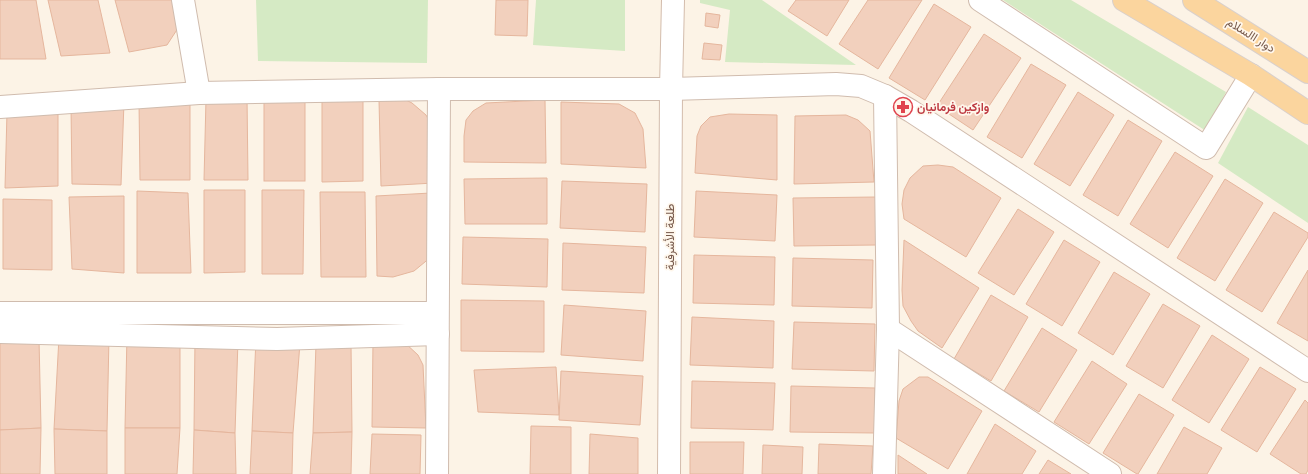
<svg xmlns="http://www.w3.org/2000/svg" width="1308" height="474" viewBox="0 0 1308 474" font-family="'Public Sans',Vazirmatn,sans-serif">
  <rect width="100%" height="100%" fill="#fcf3e6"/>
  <!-- green -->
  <g fill="#d5eac4">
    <polygon points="256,0 428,0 427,63 258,61"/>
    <polygon points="536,0 625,0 625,51 533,45"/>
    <polygon points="700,0 762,0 856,65 725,62 730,10 700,3"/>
    <polygon points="1003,0 1071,0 1226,92 1206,131"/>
    <polygon points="1248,107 1308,145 1308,223 1218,163"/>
  </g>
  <!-- building -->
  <g fill="#f2d0bd" stroke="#e5b69d">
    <polygon points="0,0 36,0 46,59 0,59"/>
    <polygon points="48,0 98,0 110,53 61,56"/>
    <polygon points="115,0 177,0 182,22 167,45 129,52"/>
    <polygon points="496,0 528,0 527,36 495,35"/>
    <polygon points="796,0 849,0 827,36 788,11"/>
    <polygon points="868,0 922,0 878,69 839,44"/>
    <polygon points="934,4 971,27 925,100 889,78"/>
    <polygon points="706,13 720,15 718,28 705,26"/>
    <polygon points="984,34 1021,58 973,130 937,106"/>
    <polygon points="704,43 722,45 720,60 702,59"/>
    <polygon points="1031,64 1066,85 1022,158 987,137"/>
    <polygon points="1078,92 1114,115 1070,186 1034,164"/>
    <polygon points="247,97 248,180 204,180 206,99"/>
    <polygon points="190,98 190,180 140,180 139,102"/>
    <polygon points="322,100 363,100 363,181 322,182"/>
    <polygon points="379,100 406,100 412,103 426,115 432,126 434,183 381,186"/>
    <polygon points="545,100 546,163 464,162 464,136 466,120 473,111 486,103"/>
    <rect x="264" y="101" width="41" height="80"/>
    <polygon points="124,102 121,185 72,184 71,107"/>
    <polygon points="561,102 619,104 635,113 643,129 646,168 561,164"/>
    <polygon points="58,107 58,186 5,188 7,112"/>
    <polygon points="729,114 777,115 777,180 695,173 697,136 701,126 710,117"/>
    <polygon points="846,115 858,120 870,131 874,182 794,184 795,116"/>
    <polygon points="1128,120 1162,141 1118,216 1083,195"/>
    <polygon points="1175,152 1213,176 1168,248 1130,224"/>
    <polygon points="938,165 953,167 1001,198 966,257 904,219 902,204 904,190 910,178 923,166"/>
    <polygon points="547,178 547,224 465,224 464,179"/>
    <polygon points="1225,179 1263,203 1215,281 1177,258"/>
    <polygon points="562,181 647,184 645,232 560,228"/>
    <polygon points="204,190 245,190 245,272 204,273"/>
    <polygon points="262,190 304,190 303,274 262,274"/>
    <polygon points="137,191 188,193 191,273 137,273"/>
    <polygon points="696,191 777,195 775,241 694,237"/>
    <polygon points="320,192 365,192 366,277 321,277"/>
    <polygon points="431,193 431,257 414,271 393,277 377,276 376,196"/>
    <polygon points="124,196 124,273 72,269 69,197"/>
    <polygon points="876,197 876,245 794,246 793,198"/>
    <polygon points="3,199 52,200 52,270 3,269"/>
    <polygon points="1018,209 1054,232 1014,295 978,273"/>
    <polygon points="1274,212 1308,233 1308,237 1262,312 1226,290"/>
    <polygon points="463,237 548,239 547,287 462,284"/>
    <polygon points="904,240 979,288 942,348 918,331 911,321 903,306 902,290"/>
    <polygon points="1064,240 1100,262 1062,326 1026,304"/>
    <polygon points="563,243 646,247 644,293 562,290"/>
    <polygon points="694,255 775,257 774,305 693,303"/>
    <polygon points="793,258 873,260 872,308 792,306"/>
    <polygon points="1308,270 1308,341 1277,323"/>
    <polygon points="1114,272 1150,294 1113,355 1078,333"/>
    <polygon points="991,295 1028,317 991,381 954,359"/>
    <polygon points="461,300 544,301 544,352 461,351"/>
    <polygon points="1163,304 1200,326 1163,388 1126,366"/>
    <polygon points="564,305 646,311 643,361 561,355"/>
    <polygon points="692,317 774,321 773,368 690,365"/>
    <polygon points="794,322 875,324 874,371 792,369"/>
    <polygon points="1042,328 1077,350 1039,412 1004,391"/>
    <polygon points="127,335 180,342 180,428 125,428"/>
    <polygon points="1212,335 1249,359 1209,423 1172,400"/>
    <polygon points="59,337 109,337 107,431 54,429"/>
    <polygon points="256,338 300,343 293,433 252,431"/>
    <polygon points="39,339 41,428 0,430 0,342"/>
    <polygon points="195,339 238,340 235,433 194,430"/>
    <polygon points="373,341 404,342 418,355 423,365 426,428 372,427"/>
    <polygon points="316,344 351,344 352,432 313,433"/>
    <polygon points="1092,361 1127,384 1089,444 1054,422"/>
    <polygon points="556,367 559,415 478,412 474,370"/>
    <polygon points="1260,367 1296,389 1257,452 1221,430"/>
    <polygon points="561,371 643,376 640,425 559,420"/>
    <polygon points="919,377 928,377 982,411 948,469 896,438 899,401 903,389"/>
    <polygon points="692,381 775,383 773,430 691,428"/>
    <polygon points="791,386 875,388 875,433 790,432"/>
    <polygon points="1139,394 1174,415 1138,474 1137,474 1103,453"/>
    <polygon points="1305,400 1308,403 1308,470 1306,474 1301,474 1270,454"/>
    <polygon points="995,424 1036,451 1022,474 967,474"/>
    <polygon points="531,426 571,427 571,474 530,474"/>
    <polygon points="1184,427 1222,448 1207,474 1157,474"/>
    <polygon points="41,428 40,474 0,474 0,430"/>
    <polygon points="125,428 180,428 177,474 125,474"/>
    <polygon points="54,429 107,431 107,474 55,474"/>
    <polygon points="194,430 235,433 236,474 193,474"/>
    <polygon points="252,431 293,433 292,474 250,474"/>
    <polygon points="352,432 351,474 310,474 313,433"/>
    <polygon points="372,434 421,435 420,474 370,474"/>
    <polygon points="590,434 638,438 638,474 589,474"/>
    <polygon points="690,442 744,442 743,474 690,474"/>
    <polygon points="819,444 873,446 871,474 818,474"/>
    <polygon points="763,445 803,447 802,474 762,474"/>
    <polygon points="898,455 927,474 898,474"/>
    <polygon points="1048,460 1071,474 1039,474"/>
  </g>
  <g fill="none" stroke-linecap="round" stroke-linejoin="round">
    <!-- street casing -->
    <g stroke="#d0bcae" stroke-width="24">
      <g id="street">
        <polyline points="183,0 199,93"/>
        <polyline points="980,0 1206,148 1251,75"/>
        <polyline points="0,107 199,93 439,89 671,89 836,84 861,86 885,96 911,111 1308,371"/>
        <polyline points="0,313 437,313"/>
        <polyline points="888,329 1110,474"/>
        <polyline points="0,332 277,339 438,334"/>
        <polyline points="437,474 439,89"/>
        <polyline points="884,474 888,329 885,96"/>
      </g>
    </g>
    <!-- secondary casing -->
    <g stroke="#d3bcac" stroke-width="24">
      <polyline id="secondary" points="669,474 671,89 673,0"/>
    </g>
    <!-- primary casing -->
    <g stroke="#d9d0cc" stroke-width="24">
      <g id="primary">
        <polyline points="1124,0 1251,75 1308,113"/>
        <polyline points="1194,0 1308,72"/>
      </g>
    </g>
    <!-- street -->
    <use href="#street" stroke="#fff" stroke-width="22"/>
    <!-- secondary -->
    <use href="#secondary" stroke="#fff" stroke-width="22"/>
    <!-- primary -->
    <use href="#primary" stroke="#fbd59e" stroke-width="22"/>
  </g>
  <!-- icons -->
  <defs>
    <g id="pharmacy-ring" transform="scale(1)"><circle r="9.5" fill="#fff7ec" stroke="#e0444e" stroke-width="1.5"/><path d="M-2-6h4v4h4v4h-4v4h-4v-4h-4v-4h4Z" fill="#e0444e"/></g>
  </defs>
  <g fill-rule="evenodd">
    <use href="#pharmacy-ring" x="903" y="107"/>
  </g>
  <g text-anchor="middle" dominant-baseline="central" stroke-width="3.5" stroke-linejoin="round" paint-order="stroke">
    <!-- street labels -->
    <g font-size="12" fill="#76584a" stroke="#fff7ec">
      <text transform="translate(1251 35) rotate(32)">دوار االسلام</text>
      <text transform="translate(670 237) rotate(-90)">طلعة الأشرفية</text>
    </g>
    <!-- health labels -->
    <g font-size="12" font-weight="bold" fill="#be3a42" stroke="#fff7ec" text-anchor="start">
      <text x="917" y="107">وازكين فرمانيان</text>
    </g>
  </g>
</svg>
